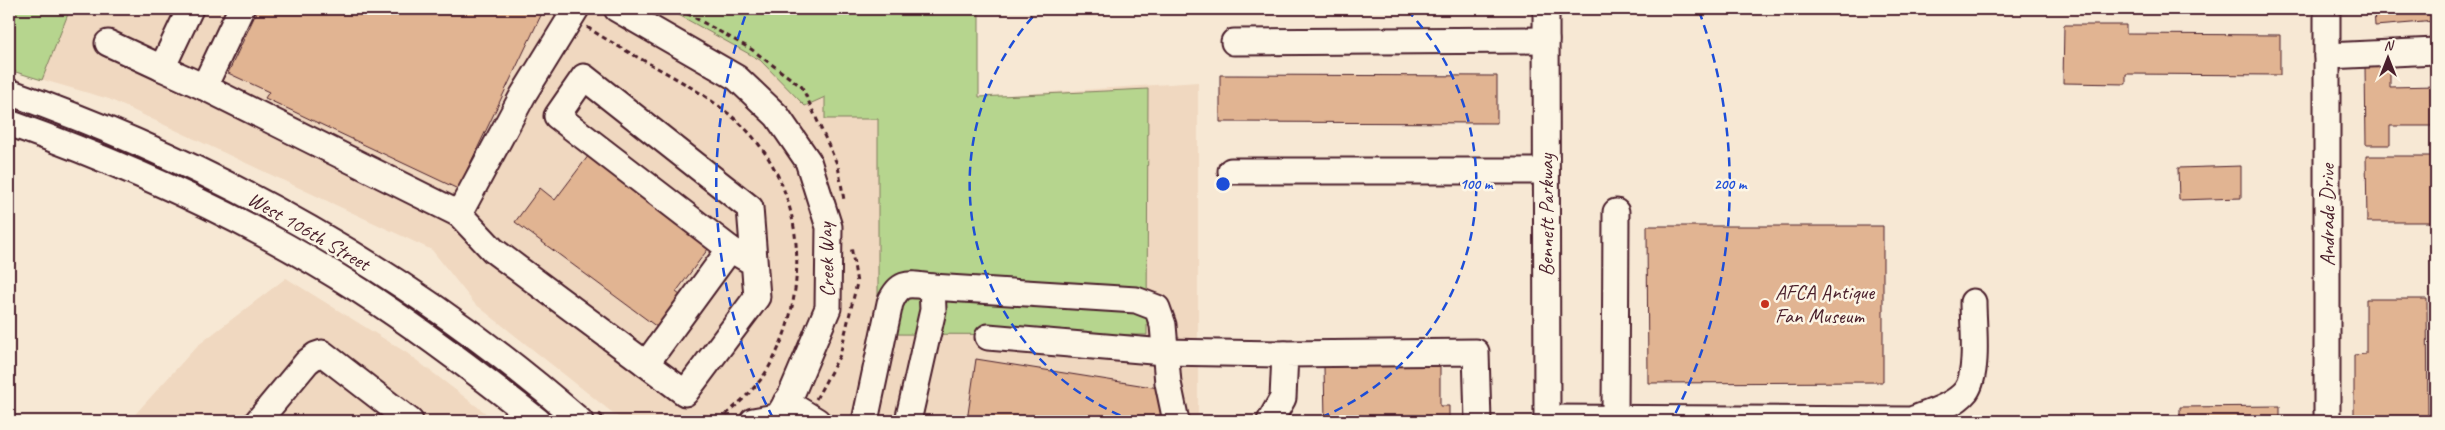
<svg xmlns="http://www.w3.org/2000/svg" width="2445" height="430" viewBox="0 0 2445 430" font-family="Caveat,sans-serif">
  <rect width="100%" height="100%" fill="#f7e8d4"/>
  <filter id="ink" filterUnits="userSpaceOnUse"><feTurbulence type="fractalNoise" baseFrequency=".02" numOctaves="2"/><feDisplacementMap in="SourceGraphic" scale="10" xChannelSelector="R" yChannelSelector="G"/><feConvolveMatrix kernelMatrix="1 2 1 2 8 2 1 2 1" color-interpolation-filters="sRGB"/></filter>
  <g filter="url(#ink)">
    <!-- built -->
    <g fill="#f0d8c0">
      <polygon points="9,9 979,9 979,97 1198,82 1198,421 623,421 474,303 432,250 109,99 9,70"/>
      <polygon points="286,278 407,353 496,421 129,421 197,346"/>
    </g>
    <!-- green -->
    <g fill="#b6d58e" stroke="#807a5c">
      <polygon points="9,9 70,9 42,80 9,70"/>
      <polygon points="668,9 979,9 979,97 1148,89 1147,335 878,334 878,119 825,119 825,97 805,106 760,60"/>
    </g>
    <!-- building -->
    <g fill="#e1b492" stroke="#4a1f2b">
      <polygon points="258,9 544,9 458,189 265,98 269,92 228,73"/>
      <polygon points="2374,9 2436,9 2436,21 2375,26"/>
      <polygon points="2064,25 2126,25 2126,34 2280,35 2280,75 2126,74 2126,84 2063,83"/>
      <polygon points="2365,67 2390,67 2390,87 2436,86 2436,126 2390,126 2390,145 2366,145"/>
      <polygon points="1220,75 1497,76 1497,123 1220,122"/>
      <polygon points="589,155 711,245 676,292 685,299 661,330 515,222 540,188 555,200"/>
      <polygon points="2366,156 2436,156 2436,222 2367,222"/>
      <polygon points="2241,166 2241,198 2179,200 2178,168"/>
      <polygon points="1647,226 1883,226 1883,382 1648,383"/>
      <polygon points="2366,299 2427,299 2428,421 2354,421 2354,355 2366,354"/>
      <polygon points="976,359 1165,389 1159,421 967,421"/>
      <polygon points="1324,366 1440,366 1440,406 1449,406 1449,421 1325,421"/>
      <polygon points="2280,406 2280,421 2180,421 2180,407"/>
    </g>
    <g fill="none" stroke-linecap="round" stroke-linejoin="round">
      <!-- minor casing -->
      <g stroke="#4a1f2b" stroke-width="29">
        <g id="minor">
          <polyline points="241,9 204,87 459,214"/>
          <polyline points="576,9 523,95 459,214 493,250 685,393 757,297 750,208 584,77 557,116 730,249 754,263"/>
          <polyline points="617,9 737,78 777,116 808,161 829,227 828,308 791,395 775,421"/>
          <polyline points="1546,9 1547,421"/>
          <polyline points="1234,42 1546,40"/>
          <polyline points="108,43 162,68 190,9"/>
          <polyline points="2327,56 2436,51"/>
          <polyline points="162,68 204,87"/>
          <path d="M 9,92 C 217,165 414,275 580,421"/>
          <path d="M 9,123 C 130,166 250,220 359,290 C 421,330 480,375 538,421"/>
          <polyline points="1231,171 1546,171"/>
          <polyline points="932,287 1136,300 1157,308 1163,325 1168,383 1176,421"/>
          <polyline points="988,337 1164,352 1285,354"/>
          <polyline points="646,364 730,249"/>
          <polyline points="786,402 817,421"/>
          <path d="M 1547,418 L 1911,420 C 1929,413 1954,406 1966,391 C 1979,373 1973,324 1973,302"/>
          <polyline points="1615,418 1616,212"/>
          <polyline points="258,421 307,362 316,355 322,353 410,421"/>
          <polyline points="753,421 775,417"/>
          <path d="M 865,421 L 890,303 C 900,280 909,284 932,287 L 933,310 L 908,421"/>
          <polyline points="1270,421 1283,398 1285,354 1476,352 1478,421"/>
          <polyline points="2327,421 2327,9"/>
        </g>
      </g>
      <!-- path -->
      <g stroke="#4a1f2b" stroke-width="3" stroke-dasharray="5 4" stroke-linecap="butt">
        <polyline points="679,9 751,49 802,87 838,166 844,200"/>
        <path d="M 587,27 C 633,58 686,79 729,114 C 806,175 816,291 766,372 C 754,391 735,406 719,421"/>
        <polyline points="816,399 840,355 857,283 851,246"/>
        <polyline points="599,414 609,421"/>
      </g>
      <!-- minor -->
      <use href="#minor" stroke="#fcf5e5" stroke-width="25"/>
    </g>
  </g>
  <!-- distance rings -->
  <g fill="none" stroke="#1d4ed8" stroke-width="2.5" stroke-dasharray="9 6">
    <path d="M1134 421A253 253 0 0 1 1039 10M1407 10A253 253 0 0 1 1312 421"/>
    <path d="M773 418A507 507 0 0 1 747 11M1699 11A507 507 0 0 1 1673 418"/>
  </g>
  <!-- markers -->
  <circle fill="#c8321e" stroke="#fcf5e5" stroke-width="2" cx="1765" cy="304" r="5"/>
  <g text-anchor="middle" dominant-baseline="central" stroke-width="5" stroke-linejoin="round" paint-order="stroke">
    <!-- street labels -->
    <g font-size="21" fill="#4a1f2b" stroke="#fcf5e5">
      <text transform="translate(1546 215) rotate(-90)">Bennett Parkway</text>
      <text transform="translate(2327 215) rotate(-90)">Andrade Drive</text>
      <text transform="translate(309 231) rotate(30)">West 106th Street</text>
      <text transform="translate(826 260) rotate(-92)">Creek Way</text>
    </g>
    <!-- poi labels -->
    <g font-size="21" fill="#4a1f2b" stroke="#fcf5e5" text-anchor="start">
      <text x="1775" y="292">AFCA Antique<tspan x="1775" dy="24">Fan Museum</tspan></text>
    </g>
  </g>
  <circle cx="1223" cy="184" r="8" fill="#1d4ed8" stroke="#fcf5e5" stroke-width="2.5"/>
  <g font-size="15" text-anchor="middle" font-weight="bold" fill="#1d4ed8" stroke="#fcf5e5" stroke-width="5" stroke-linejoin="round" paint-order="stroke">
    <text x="1476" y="189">100 m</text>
    <text x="1730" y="189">200 m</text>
  </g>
  <!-- margin -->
  <rect width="2445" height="430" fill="none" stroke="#fcf5e5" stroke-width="30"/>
  <rect x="15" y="15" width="2415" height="400" fill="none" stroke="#4a1f2b" stroke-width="2" filter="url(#ink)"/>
  <!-- north arrow -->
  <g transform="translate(2388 58)" stroke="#fcf5e5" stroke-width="4" paint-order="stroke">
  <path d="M0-4L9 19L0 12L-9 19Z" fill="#4a1f2b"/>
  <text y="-8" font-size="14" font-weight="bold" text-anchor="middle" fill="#4a1f2b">N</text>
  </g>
</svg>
